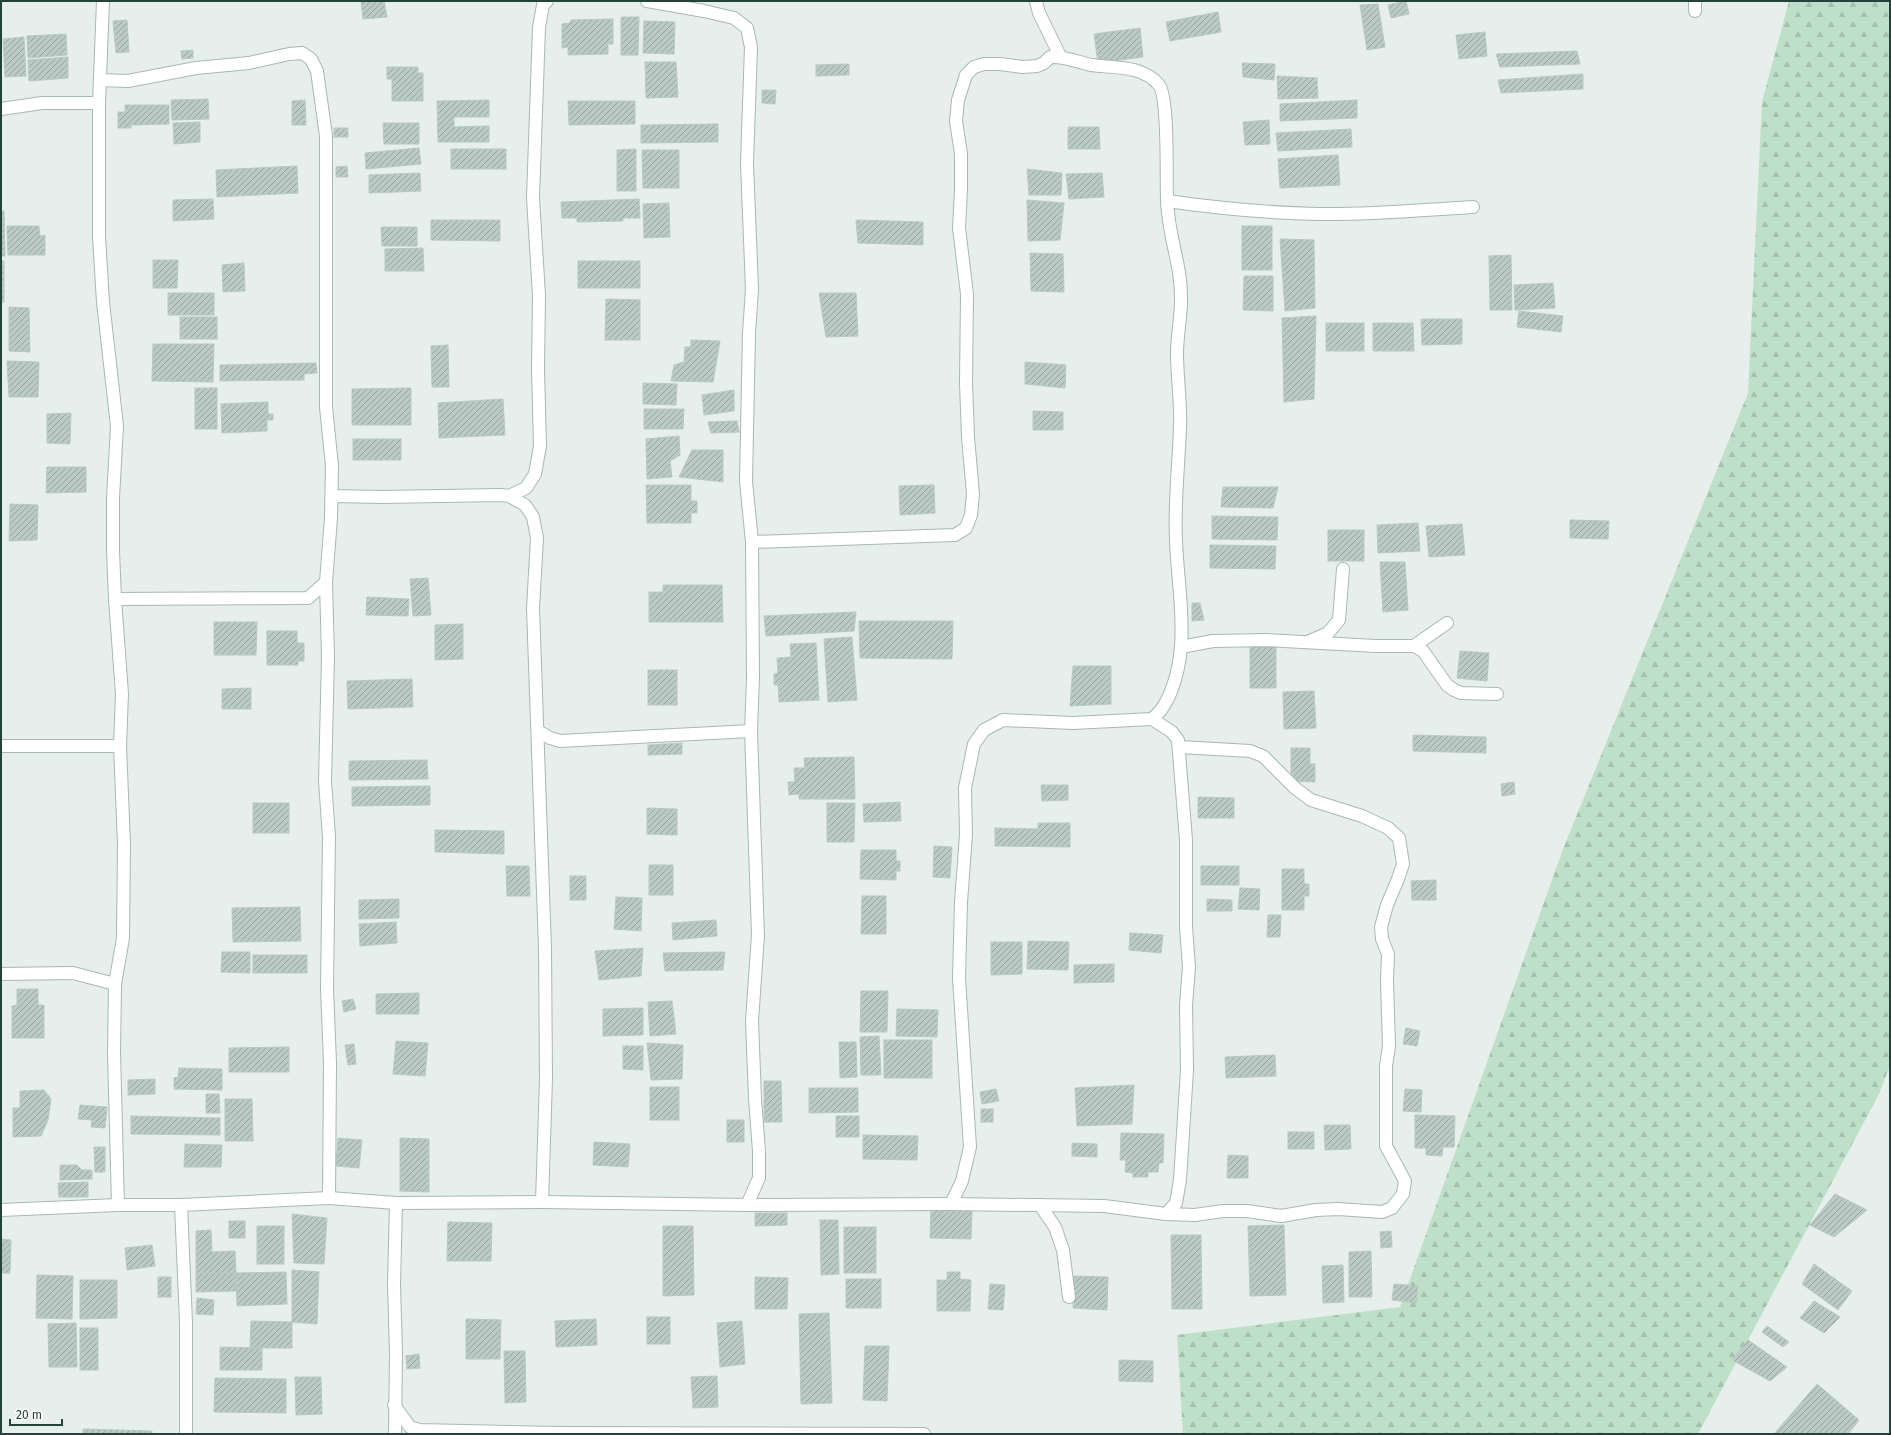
<svg xmlns="http://www.w3.org/2000/svg" width="1891" height="1435" viewBox="0 0 1891 1435" font-family="'Fira Sans',sans-serif">
  <defs>
    <pattern id="forest-firs" width="22" height="20" patternUnits="userSpaceOnUse"><rect width="22" height="20" fill="#bfe0c8"/><path d="M5 1l3.5 6h-7zM16 11l3.5 6h-7z" fill="#a4c1ad"/></pattern>
    <pattern id="building-hatch" width="6" height="6" patternUnits="userSpaceOnUse"><rect width="6" height="6" fill="#bbcac4"/><path d="M-1 1l2-2M0 6l6-6M5 7l2-2" fill="none" stroke="#98a6a0"/></pattern>
  </defs>
  <rect width="100%" height="100%" fill="#e6efeb"/>
  <!-- forest -->
  <polygon fill="url(#forest-firs)" points="1789,1 1890,1 1890,1065 1880,1092 1698,1434 1183,1434 1177,1335 1400,1307 1563,849 1748,393 1762,102"/>
  <!-- building -->
  <g fill="url(#building-hatch)" stroke="#b8c9c2">
    <polygon points="361,1 384,1 387,17 363,19"/>
    <polygon points="1406,1 1409,14 1391,18 1388,5"/>
    <polygon points="1378,4 1385,47 1367,50 1360,5"/>
    <polygon points="1218,12 1221,32 1170,41 1166,22"/>
    <polygon points="621,17 639,17 638,55 621,55"/>
    <polygon points="613,19 613,44 608,44 608,54 568,55 568,47 562,48 562,24 570,23 571,20"/>
    <polygon points="127,20 129,52 116,53 113,21"/>
    <polygon points="644,21 675,22 674,54 643,53"/>
    <polygon points="1140,28 1143,57 1098,63 1094,34"/>
    <polygon points="1485,32 1487,56 1459,59 1456,35"/>
    <polygon points="66,34 67,55 28,58 27,36"/>
    <polygon points="24,37 26,76 5,77 3,39"/>
    <polygon points="193,50 193,58 182,59 181,51"/>
    <polygon points="1577,51 1580,64 1500,67 1496,54"/>
    <polygon points="68,57 68,78 29,81 28,60"/>
    <polygon points="645,62 676,62 678,97 646,98"/>
    <polygon points="1242,63 1275,64 1274,80 1243,77"/>
    <polygon points="849,64 849,75 816,76 816,65"/>
    <polygon points="387,67 418,67 418,73 423,73 423,101 392,101 392,79 387,79"/>
    <polygon points="1583,74 1583,89 1501,93 1498,80"/>
    <polygon points="1277,76 1317,78 1318,98 1278,99"/>
    <polygon points="762,90 776,90 775,104 762,103"/>
    <polygon points="208,99 209,119 172,120 171,100"/>
    <polygon points="305,100 306,125 292,125 292,101"/>
    <polygon points="489,100 489,117 454,117 454,127 489,126 489,142 438,142 437,101"/>
    <polygon points="1357,100 1357,118 1280,121 1280,104"/>
    <polygon points="568,101 635,101 635,124 569,125"/>
    <polygon points="125,105 169,105 169,124 131,125 131,128 118,128 118,112 125,112"/>
    <polygon points="1269,120 1270,144 1245,145 1243,122"/>
    <polygon points="200,122 200,142 174,144 173,123"/>
    <polygon points="383,123 419,123 419,144 384,144"/>
    <polygon points="718,124 718,142 641,143 641,125"/>
    <polygon points="1068,127 1099,127 1100,149 1068,149"/>
    <rect x="334" y="128" width="14" height="9"/>
    <polygon points="1351,129 1352,147 1278,151 1276,133"/>
    <polygon points="419,148 421,164 366,169 365,153"/>
    <rect x="451" y="149" width="55" height="20"/>
    <polygon points="636,149 636,191 617,191 617,150"/>
    <polygon points="642,150 679,150 679,188 643,188"/>
    <polygon points="1338,155 1340,185 1280,188 1278,159"/>
    <polygon points="297,166 298,193 217,197 216,170"/>
    <polygon points="347,166 348,177 336,177 336,167"/>
    <polygon points="1027,169 1062,173 1061,195 1029,195"/>
    <polygon points="420,173 421,191 369,193 369,175"/>
    <polygon points="1102,173 1104,197 1069,199 1066,174"/>
    <polygon points="213,199 214,219 173,221 173,200"/>
    <polygon points="639,199 640,218 623,218 623,221 577,222 577,218 562,218 561,202"/>
    <polygon points="1027,200 1064,203 1060,240 1028,241"/>
    <polygon points="669,203 670,237 644,238 643,204"/>
    <polygon points="1,211 4,211 5,256 1,256"/>
    <polygon points="431,220 500,220 500,241 431,240"/>
    <polygon points="856,220 923,222 923,245 858,243"/>
    <polygon points="7,226 39,226 40,236 45,235 45,255 8,255"/>
    <rect x="1242" y="226" width="30" height="44"/>
    <polygon points="381,227 417,227 417,246 382,246"/>
    <polygon points="1280,239 1314,240 1315,308 1285,311"/>
    <polygon points="423,248 424,271 385,271 385,249"/>
    <polygon points="1030,253 1063,254 1064,292 1031,291"/>
    <polygon points="1511,255 1512,310 1490,310 1489,256"/>
    <polygon points="153,260 178,260 177,288 153,288"/>
    <rect x="1" y="261" width="3" height="41"/>
    <rect x="578" y="261" width="62" height="27"/>
    <polygon points="244,263 245,291 223,292 222,265"/>
    <polygon points="1244,276 1273,276 1273,311 1243,310"/>
    <polygon points="1553,283 1555,308 1515,310 1514,285"/>
    <rect x="168" y="293" width="46" height="22"/>
    <polygon points="819,293 856,293 858,336 826,337"/>
    <polygon points="606,299 640,300 640,340 605,340"/>
    <polygon points="9,307 29,308 30,352 9,351"/>
    <polygon points="1519,311 1563,316 1561,332 1517,327"/>
    <polygon points="1316,316 1314,399 1284,402 1282,318"/>
    <rect x="180" y="317" width="37" height="22"/>
    <polygon points="1421,319 1462,319 1462,344 1422,345"/>
    <rect x="1326" y="323" width="38" height="28"/>
    <polygon points="1373,323 1413,323 1414,351 1373,351"/>
    <polygon points="691,340 720,341 713,382 671,381 674,365 684,362 685,347 691,347"/>
    <polygon points="153,344 214,344 213,382 152,381"/>
    <polygon points="448,345 449,387 432,387 431,346"/>
    <polygon points="7,361 39,362 38,397 9,397"/>
    <polygon points="1025,362 1066,365 1065,388 1025,384"/>
    <polygon points="316,363 317,373 304,374 304,380 220,381 220,365"/>
    <polygon points="643,383 677,384 676,405 643,404"/>
    <rect x="195" y="388" width="22" height="41"/>
    <polygon points="411,388 411,425 352,425 352,389"/>
    <polygon points="734,390 734,411 704,415 702,395"/>
    <polygon points="503,399 505,435 439,438 438,403"/>
    <polygon points="268,402 268,414 273,414 273,420 267,420 267,431 222,433 221,404"/>
    <polygon points="644,409 684,409 683,429 644,429"/>
    <polygon points="1033,411 1063,412 1063,430 1033,430"/>
    <polygon points="71,413 70,444 47,443 47,414"/>
    <polygon points="737,421 739,432 711,433 708,422"/>
    <polygon points="679,436 680,455 670,461 672,477 647,479 646,439"/>
    <rect x="353" y="439" width="48" height="21"/>
    <polygon points="692,450 723,450 723,482 679,477"/>
    <polygon points="47,467 86,467 86,492 46,493"/>
    <polygon points="646,485 691,485 691,501 697,501 697,513 691,513 691,523 647,523"/>
    <polygon points="934,485 935,513 900,515 899,486"/>
    <polygon points="1223,487 1278,487 1273,508 1221,507"/>
    <polygon points="10,504 38,505 37,540 9,541"/>
    <polygon points="1212,516 1278,517 1277,540 1212,539"/>
    <polygon points="1570,520 1609,521 1608,539 1570,538"/>
    <polygon points="1418,523 1420,551 1378,553 1377,525"/>
    <polygon points="1462,524 1465,555 1429,557 1426,526"/>
    <rect x="1328" y="530" width="36" height="31"/>
    <polygon points="1210,545 1276,546 1275,569 1210,568"/>
    <polygon points="1380,562 1405,562 1408,610 1383,612"/>
    <polygon points="428,578 431,615 413,616 410,579"/>
    <polygon points="663,585 722,585 723,622 649,622 649,592 663,592"/>
    <polygon points="367,597 409,599 408,616 366,615"/>
    <polygon points="1192,603 1200,603 1204,620 1192,621"/>
    <polygon points="856,612 854,631 766,636 764,616"/>
    <polygon points="859,621 953,621 952,659 860,658"/>
    <polygon points="214,622 257,622 256,655 214,655"/>
    <polygon points="463,624 463,659 435,660 435,625"/>
    <polygon points="267,631 297,631 297,643 304,643 304,661 298,661 298,665 267,665"/>
    <polygon points="852,637 857,700 828,702 824,639"/>
    <polygon points="816,643 819,700 779,702 778,685 774,685 774,674 778,673 777,658 791,657 790,644"/>
    <polygon points="1276,645 1276,688 1250,688 1250,646"/>
    <polygon points="1460,651 1489,653 1487,681 1457,678"/>
    <polygon points="1073,666 1111,666 1111,704 1070,706"/>
    <rect x="648" y="670" width="29" height="35"/>
    <polygon points="412,679 413,707 348,709 347,681"/>
    <polygon points="251,688 251,709 222,709 222,689"/>
    <polygon points="1314,691 1316,728 1284,729 1283,692"/>
    <polygon points="1413,735 1486,737 1486,753 1413,751"/>
    <polygon points="682,743 682,754 648,755 648,745"/>
    <polygon points="1291,748 1310,748 1310,764 1315,764 1315,782 1291,781"/>
    <polygon points="854,757 855,799 799,799 799,794 789,795 788,782 795,782 794,768 805,768 804,758"/>
    <polygon points="427,760 428,779 349,780 349,761"/>
    <polygon points="1514,782 1515,794 1502,796 1501,784"/>
    <polygon points="1041,785 1068,785 1068,800 1042,801"/>
    <polygon points="430,786 430,805 352,806 352,787"/>
    <polygon points="1198,797 1234,798 1234,818 1198,818"/>
    <polygon points="900,802 901,821 864,822 863,804"/>
    <rect x="253" y="803" width="36" height="30"/>
    <polygon points="827,803 855,803 854,842 827,842"/>
    <polygon points="647,808 677,809 677,835 647,834"/>
    <polygon points="1038,823 1070,823 1070,847 995,846 995,828 1038,829"/>
    <polygon points="435,830 504,831 504,854 435,852"/>
    <polygon points="934,846 952,847 950,878 933,877"/>
    <polygon points="861,850 896,850 896,861 900,861 900,871 896,871 896,880 860,879"/>
    <rect x="649" y="865" width="24" height="30"/>
    <polygon points="506,866 529,866 530,896 507,896"/>
    <rect x="1201" y="866" width="38" height="19"/>
    <polygon points="1282,869 1304,869 1304,884 1309,884 1309,896 1304,896 1304,910 1282,910"/>
    <rect x="570" y="876" width="16" height="24"/>
    <polygon points="1436,880 1436,900 1412,900 1411,881"/>
    <polygon points="1240,888 1260,889 1259,910 1238,909"/>
    <polygon points="862,896 886,896 886,934 861,934"/>
    <polygon points="616,897 642,898 641,931 614,929"/>
    <polygon points="399,899 399,918 359,919 359,900"/>
    <polygon points="1207,899 1232,900 1232,911 1207,911"/>
    <polygon points="300,907 301,941 233,942 232,908"/>
    <polygon points="1268,915 1281,915 1280,937 1267,937"/>
    <polygon points="716,920 717,936 673,940 672,923"/>
    <polygon points="396,922 397,943 360,946 359,924"/>
    <polygon points="1130,933 1163,935 1161,953 1129,950"/>
    <polygon points="1028,941 1069,942 1068,970 1027,969"/>
    <polygon points="991,942 1022,942 1022,974 991,975"/>
    <polygon points="643,948 641,976 599,980 595,951"/>
    <polygon points="222,952 250,952 250,973 221,972"/>
    <polygon points="725,952 723,970 665,971 663,953"/>
    <rect x="253" y="955" width="54" height="18"/>
    <polygon points="1114,964 1114,982 1074,983 1074,965"/>
    <polygon points="17,989 38,989 38,1005 44,1005 44,1038 12,1038 12,1006 17,1005"/>
    <polygon points="861,991 888,991 887,1032 860,1032"/>
    <polygon points="419,993 419,1014 376,1014 376,994"/>
    <polygon points="353,999 356,1009 344,1012 342,1001"/>
    <polygon points="672,1001 676,1034 650,1036 648,1002"/>
    <polygon points="643,1008 643,1035 603,1036 603,1009"/>
    <polygon points="897,1009 938,1010 937,1037 896,1036"/>
    <polygon points="1406,1028 1420,1031 1417,1046 1403,1044"/>
    <polygon points="879,1036 881,1075 861,1075 860,1037"/>
    <rect x="884" y="1040" width="48" height="38"/>
    <polygon points="396,1041 428,1043 425,1076 393,1074"/>
    <polygon points="839,1042 856,1042 857,1077 840,1078"/>
    <polygon points="647,1043 683,1045 682,1079 651,1080"/>
    <polygon points="354,1044 356,1064 348,1065 345,1045"/>
    <polygon points="623,1046 643,1046 643,1070 623,1069"/>
    <polygon points="289,1047 289,1072 229,1072 229,1048"/>
    <polygon points="1275,1055 1276,1076 1226,1078 1225,1057"/>
    <polygon points="179,1068 222,1069 222,1090 174,1089 174,1078 178,1077"/>
    <polygon points="155,1079 155,1094 128,1095 128,1080"/>
    <polygon points="764,1081 781,1081 782,1122 764,1122"/>
    <polygon points="1134,1085 1132,1124 1077,1126 1075,1088"/>
    <rect x="650" y="1087" width="29" height="33"/>
    <polygon points="809,1088 858,1088 858,1112 809,1113"/>
    <polygon points="996,1089 999,1101 982,1104 980,1092"/>
    <polygon points="1405,1089 1422,1090 1421,1112 1403,1111"/>
    <polygon points="44,1090 51,1099 48,1120 41,1136 13,1137 13,1108 20,1108 20,1091"/>
    <polygon points="206,1094 219,1094 220,1113 206,1113"/>
    <polygon points="225,1099 252,1099 253,1141 225,1141"/>
    <polygon points="80,1105 107,1107 105,1128 91,1127 92,1120 78,1119"/>
    <rect x="981" y="1109" width="12" height="13"/>
    <polygon points="1415,1115 1455,1116 1454,1147 1443,1147 1442,1156 1426,1155 1426,1148 1415,1148"/>
    <polygon points="131,1116 220,1118 220,1135 131,1134"/>
    <rect x="836" y="1116" width="23" height="21"/>
    <rect x="727" y="1120" width="17" height="22"/>
    <polygon points="1324,1125 1350,1125 1351,1149 1325,1150"/>
    <rect x="1288" y="1132" width="26" height="17"/>
    <polygon points="1121,1133 1164,1134 1163,1163 1159,1163 1158,1172 1148,1172 1148,1177 1133,1177 1133,1173 1125,1172 1126,1160 1120,1160"/>
    <polygon points="863,1135 918,1136 917,1160 863,1159"/>
    <polygon points="338,1138 362,1140 359,1168 336,1166"/>
    <polygon points="400,1138 429,1139 429,1192 400,1191"/>
    <polygon points="594,1142 630,1144 628,1167 593,1165"/>
    <polygon points="1072,1143 1097,1144 1097,1157 1072,1156"/>
    <polygon points="185,1144 222,1145 221,1167 184,1167"/>
    <polygon points="94,1147 105,1147 105,1172 95,1172"/>
    <polygon points="1228,1155 1248,1156 1248,1178 1227,1178"/>
    <polygon points="60,1165 77,1165 82,1170 92,1170 92,1179 60,1180"/>
    <polygon points="88,1182 88,1197 59,1197 58,1183"/>
    <polygon points="1835,1194 1867,1210 1834,1237 1810,1225"/>
    <polygon points="931,1209 972,1211 971,1239 930,1238"/>
    <polygon points="755,1213 787,1213 787,1225 755,1226"/>
    <polygon points="292,1214 327,1218 324,1264 294,1263"/>
    <polygon points="820,1220 838,1220 839,1274 821,1275"/>
    <rect x="229" y="1221" width="16" height="17"/>
    <polygon points="448,1222 492,1223 491,1261 447,1261"/>
    <polygon points="1284,1225 1286,1295 1250,1296 1248,1226"/>
    <rect x="257" y="1226" width="27" height="38"/>
    <polygon points="663,1226 693,1226 694,1295 663,1296"/>
    <rect x="844" y="1227" width="32" height="46"/>
    <polygon points="211,1230 212,1252 235,1251 236,1273 196,1273 196,1231"/>
    <polygon points="1391,1231 1392,1247 1381,1248 1380,1232"/>
    <polygon points="1171,1235 1201,1235 1202,1309 1172,1309"/>
    <polygon points="1,1239 11,1240 10,1273 1,1273"/>
    <polygon points="152,1245 155,1266 127,1270 125,1248"/>
    <polygon points="1371,1251 1372,1297 1349,1297 1349,1252"/>
    <polygon points="1814,1264 1852,1291 1838,1310 1802,1284"/>
    <polygon points="1343,1265 1344,1302 1323,1303 1322,1266"/>
    <polygon points="292,1270 319,1272 317,1324 292,1322"/>
    <polygon points="286,1272 287,1304 237,1306 236,1273"/>
    <polygon points="947,1272 960,1272 960,1279 971,1280 970,1311 937,1311 937,1280 947,1280"/>
    <polygon points="196,1273 236,1273 236,1291 196,1292"/>
    <polygon points="37,1275 73,1276 72,1319 36,1318"/>
    <polygon points="1074,1276 1108,1277 1107,1310 1073,1308"/>
    <rect x="158" y="1277" width="13" height="20"/>
    <polygon points="755,1277 788,1278 787,1309 755,1309"/>
    <rect x="846" y="1279" width="35" height="29"/>
    <polygon points="80,1280 117,1280 117,1318 80,1319"/>
    <polygon points="990,1284 1005,1285 1003,1310 988,1309"/>
    <polygon points="1394,1284 1418,1286 1416,1303 1392,1300"/>
    <polygon points="197,1298 214,1300 213,1315 196,1314"/>
    <polygon points="1814,1301 1840,1317 1824,1333 1800,1318"/>
    <polygon points="829,1313 832,1403 801,1404 799,1314"/>
    <rect x="647" y="1317" width="23" height="27"/>
    <polygon points="466,1319 501,1320 500,1359 466,1359"/>
    <polygon points="596,1319 597,1345 556,1347 555,1321"/>
    <polygon points="251,1321 292,1322 292,1348 250,1348"/>
    <polygon points="742,1321 745,1364 720,1367 717,1323"/>
    <polygon points="76,1323 77,1367 49,1367 48,1324"/>
    <polygon points="1767,1326 1789,1342 1783,1347 1762,1332"/>
    <rect x="80" y="1328" width="18" height="42"/>
    <polygon points="1748,1340 1787,1367 1770,1381 1732,1360"/>
    <polygon points="865,1346 889,1346 887,1401 863,1400"/>
    <polygon points="220,1347 262,1348 262,1370 220,1370"/>
    <polygon points="504,1351 525,1351 526,1402 505,1403"/>
    <polygon points="419,1354 420,1368 407,1369 406,1356"/>
    <polygon points="1119,1360 1153,1361 1153,1382 1119,1381"/>
    <polygon points="717,1376 718,1407 693,1408 691,1377"/>
    <polygon points="295,1377 321,1377 322,1414 296,1415"/>
    <polygon points="215,1378 286,1379 286,1413 214,1412"/>
    <polygon points="1817,1384 1859,1420 1848,1434 1774,1434"/>
    <polygon points="83,1429 152,1431 152,1434 83,1434"/>
  </g>
  <g fill="none" stroke-linecap="round" stroke-linejoin="round">
    <!-- minor casing -->
    <g stroke="#a8b8b2" stroke-width="14">
      <g id="minor">
        <polyline points="103,1 99,103 99,237 103,302 117,426 113,498 113,551 115,599 122,694 120,746 124,844 123,938 115,984 114,1052 118,1205"/>
        <polyline points="647,1 704,11 734,18 747,28 751,47 747,163 752,289 749,333 746,481 752,542 753,678 751,731 758,935 752,1021 755,1099 759,1151 759,1178 747,1205"/>
        <polyline points="1036,1 1039,13 1060,56"/>
        <polyline points="1695,11 1695,1"/>
        <polyline points="100,80 128,81 196,68 249,63 289,54 302,53 311,59 317,71 326,136 326,407 332,466 331,518 326,582 328,657 325,781 329,837 327,988 330,1063 329,1198"/>
        <polyline points="1,109 42,103 99,103"/>
        <path d="M 1167,201 C 1217,208 1267,213 1318,214 C 1370,215 1421,210 1473,207"/>
        <polyline points="332,496 382,497 501,495 509,496 525,505 533,517 537,538 533,608 545,949 546,1079 542,1202"/>
        <polyline points="509,496 526,488 535,474 540,446 538,369 539,295 533,198 539,27 543,5 547,1"/>
        <path d="M 752,542 L 955,535 L 966,528 L 971,515 L 973,494 L 968,437 L 966,383 L 967,294 L 959,228 L 961,189 L 961,154 L 956,121 L 958,100 L 966,75 L 974,67 L 984,64 L 1000,64 L 1023,67 L 1037,66 L 1044,63 L 1050,57 C 1065,56 1077,62 1091,65 C 1113,68 1143,65 1159,85 C 1169,98 1166,178 1167,198 C 1167,233 1182,265 1181,300 C 1181,318 1177,336 1177,353 C 1177,377 1181,402 1180,426 C 1179,464 1174,502 1176,540 C 1177,575 1184,611 1181,647 C 1179,670 1171,705 1152,719 L 1073,723 L 1003,720 L 984,730 L 974,744 L 965,788 L 966,835 L 961,902 L 959,978 L 970,1147 L 962,1181 L 951,1204"/>
        <polyline points="115,599 308,598 326,582"/>
        <polyline points="1310,641 1328,633 1339,620 1343,569"/>
        <polyline points="1414,646 1447,623"/>
        <polyline points="1181,647 1213,641 1267,640 1376,646 1414,646 1423,651 1447,685 1454,690 1461,693 1497,694"/>
        <polyline points="1152,719 1172,732 1178,740 1186,840 1186,927 1189,967 1186,1005 1187,1070 1180,1180 1176,1203 1166,1214"/>
        <polyline points="538,731 550,738 560,741 751,731"/>
        <polyline points="1,746 120,746"/>
        <polyline points="1,974 73,973 115,984"/>
        <polyline points="181,1205 186,1323 186,1434"/>
        <polyline points="1040,1205 1055,1227 1063,1250 1069,1297"/>
        <polyline points="1,1210 118,1205 181,1205 329,1198 396,1203 542,1202 747,1205 951,1204 1104,1206 1166,1214 1195,1215 1223,1211 1247,1211 1281,1216 1316,1210 1338,1209 1382,1212 1392,1208 1403,1194 1405,1181 1386,1146 1386,1066 1389,1046 1387,982 1388,954 1382,939 1381,927 1387,905 1398,879 1403,864 1399,838 1388,828 1362,816 1311,800 1295,788 1263,756 1250,751 1180,747"/>
        <polyline points="394,1405 410,1427 419,1430 558,1433 924,1434"/>
        <polyline points="395,1434 396,1353 394,1285 396,1203"/>
      </g>
    </g>
    <!-- minor -->
    <use href="#minor" stroke="#fff" stroke-width="12"/>
  </g>
  <!-- border -->
  <rect width="1891" height="1435" fill="none" stroke="#24423a" stroke-width="4"/>
  <!-- scale -->
  <path d="M10 1419v6h52v-6" fill="none" stroke="#24423a" stroke-width="2"/>
  <text x="16" y="1419" font-size="12" fill="#24423a" stroke="#f7fbf9" stroke-width="3" paint-order="stroke">20 m</text>
</svg>
